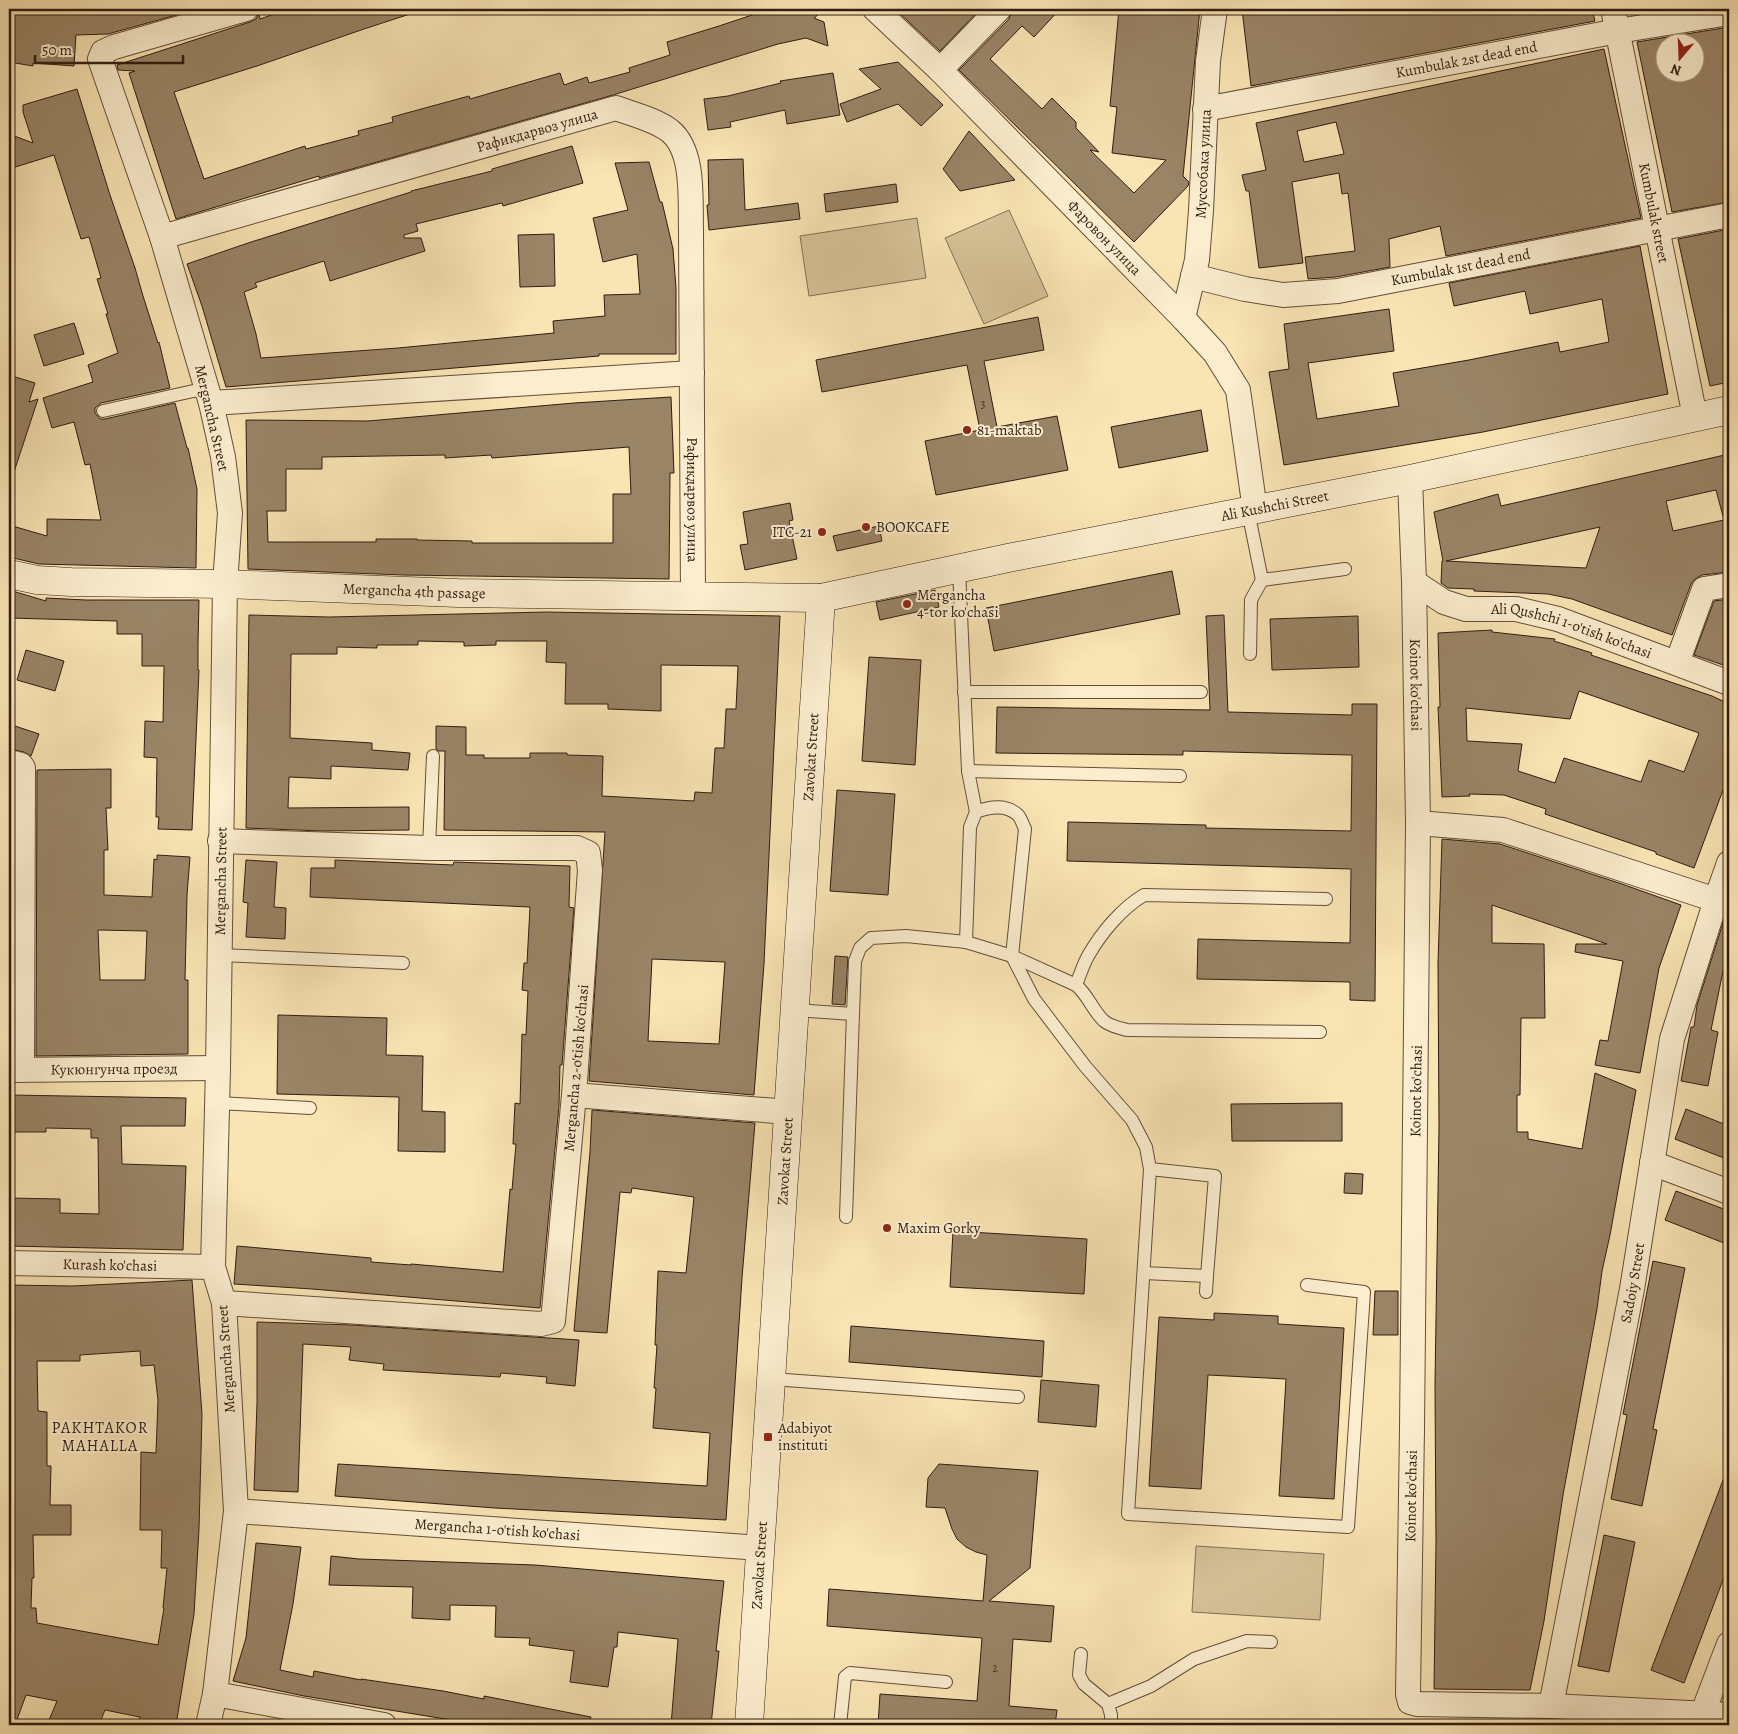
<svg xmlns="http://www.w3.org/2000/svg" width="1738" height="1734" viewBox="0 0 1738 1734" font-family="Alegreya,serif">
  <rect width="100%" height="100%" fill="#f9e4b4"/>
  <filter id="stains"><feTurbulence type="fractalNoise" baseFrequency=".004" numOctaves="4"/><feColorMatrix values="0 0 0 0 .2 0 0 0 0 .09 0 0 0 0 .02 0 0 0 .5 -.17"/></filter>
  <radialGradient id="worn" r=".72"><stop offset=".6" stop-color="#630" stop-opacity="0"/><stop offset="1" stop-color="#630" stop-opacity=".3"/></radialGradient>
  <!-- pitch -->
  <g fill="#d7c298" stroke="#846f55">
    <polygon points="1009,210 1048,296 984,324 945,238"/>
    <polygon points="917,218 926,278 809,296 800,236"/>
    <polygon points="1196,1546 1324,1554 1320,1620 1192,1612"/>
  </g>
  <!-- building -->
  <g fill="#998466" stroke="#311c12" fill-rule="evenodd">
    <polygon points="9,9 80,12 80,9 187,9 187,12 108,34 76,35 74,66 33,63 33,66 9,62"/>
    <polygon points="288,9 416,9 416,12 364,29 257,66 174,92 204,179 305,146 306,149 359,135 358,131 393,122 392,117 469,96 470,99 560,73 564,85 587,77 589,83 630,72 629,68 670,55 667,42 719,26 755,14 784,9 825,9 814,18 824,22 828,46 806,38 778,44 613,95 359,167 319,178 319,176 176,219 129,73 135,71 118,70 117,65 250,22 256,19 259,13 260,19"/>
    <polygon points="895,9 980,9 940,51"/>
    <polygon points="1012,9 1060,9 1034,37 1022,26 990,59 1042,109 1052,98 1076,122 1076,128 1099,152 1090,150 1134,193 1166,160 1112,153 1117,107 1110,106 1119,9 1200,9 1183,176 1189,182 1188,186 1134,242 959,70 1009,19"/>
    <polygon points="1242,9 1592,9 1595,21 1251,86"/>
    <path d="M 1729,27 L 1729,202 L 1672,212 L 1637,42 ZM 1666,42 L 1696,42 L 1696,72 L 1666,72 Z"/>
    <path d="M 1604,49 L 1641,218 L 1446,256 L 1440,226 L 1389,239 L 1390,267 L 1336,277 L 1308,279 L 1305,257 L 1355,251 L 1348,193 L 1342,194 L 1339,173 L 1292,182 L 1303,263 L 1259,268 L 1249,191 L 1246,191 L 1242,175 L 1266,170 L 1256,123 ZM 1336,122 L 1344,154 L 1304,162 L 1297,131 Z"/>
    <polygon points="898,62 943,105 921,126 898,104 847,122 840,104 881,89 859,69"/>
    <polygon points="833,73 840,115 787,124 785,110 730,122 731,127 708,130 704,99 728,96 781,83 780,81"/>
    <polygon points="77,89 110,195 135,268 143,296 158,343 159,342 170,388 101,403 95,408 95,413 100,419 105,419 175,403 187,448 188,448 197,489 196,568 39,564 9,557 9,525 47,536 47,519 101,520 90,464 85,465 74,422 52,428 43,398 93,382 88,365 118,353 106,314 108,314 97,279 101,278 89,237 81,239 54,155 9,169 9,134 33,143 23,112 23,105"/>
    <polygon points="969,131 1015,180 960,191 943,169"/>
    <polygon points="572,146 583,183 503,206 502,203 416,224 418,231 404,235 404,238 421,238 425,251 330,281 324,261 255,283 257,287 244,292 256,334 261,358 398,348 554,333 553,321 605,316 604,295 640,294 637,254 603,262 593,218 628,210 615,163 649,162 660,202 662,202 673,249 676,288 676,354 599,354 599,356 226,387 202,306 187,264 248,243 411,192 411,191 492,171 492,169"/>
    <polygon points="743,159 745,210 798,203 800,219 709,230 707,205 709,205 708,160"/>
    <polygon points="896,184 898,202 826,212 824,194"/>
    <polygon points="1729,229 1729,382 1710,386 1678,239"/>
    <polygon points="554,234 555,286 520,287 518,235"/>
    <polygon points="1640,246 1668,394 1483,432 1284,465 1269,372 1289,369 1284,324 1389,309 1394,351 1308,363 1317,419 1399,406 1393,373 1469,360 1558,342 1560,352 1609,342 1602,299 1530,314 1525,291 1454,306 1449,283"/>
    <polygon points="1038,317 1044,350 984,361 997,427 1057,416 1068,470 936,495 925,441 980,430 967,365 822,392 816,360"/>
    <polygon points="74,323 84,354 44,366 34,335"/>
    <polygon points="9,375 35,383 29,402 38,399 12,478 9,478"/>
    <path d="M 671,397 L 674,473 L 670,473 L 669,579 L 404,575 L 248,569 L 246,420 L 368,421 L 574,403 ZM 629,447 L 631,494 L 613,494 L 613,543 L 472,543 L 472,541 L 417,540 L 417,539 L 376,539 L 376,542 L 268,542 L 267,511 L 286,511 L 286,469 L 322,469 L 322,457 L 445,455 L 445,458 L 491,455 L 492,458 Z"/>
    <polygon points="1201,410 1208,451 1119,468 1111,427"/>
    <path d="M 1729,454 L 1729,572 L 1702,575 L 1695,579 L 1691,584 L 1672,635 L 1572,599 L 1548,594 L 1474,591 L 1474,589 L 1448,588 L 1441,583 L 1442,561 L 1443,561 L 1434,512 L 1498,494 L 1501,506 ZM 1716,490 L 1724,520 L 1673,531 L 1666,501 ZM 1600,527 L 1586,568 L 1446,561 Z"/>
    <polygon points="790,503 793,520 789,521 797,559 745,570 740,545 748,544 743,512"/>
    <polygon points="879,526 882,541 837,551 833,536"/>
    <polygon points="1172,571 1180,614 994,651 986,608"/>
    <polygon points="9,590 46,601 46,598 86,600 199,600 198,644 198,670 199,670 192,830 158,829 159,817 156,817 157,758 144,757 145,721 163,722 164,666 142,666 142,634 117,634 117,621 9,618"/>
    <polygon points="935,590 939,607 880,620 876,602"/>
    <polygon points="1729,599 1729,667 1694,655 1714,601"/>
    <path d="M 547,612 L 780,616 L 764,964 L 754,1095 L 589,1081 L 605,832 L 444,830 L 445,751 L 439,751 L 436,749 L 436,726 L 466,727 L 466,755 L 484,755 L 484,758 L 530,758 L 530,753 L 567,753 L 567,755 L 603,756 L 602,796 L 694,801 L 695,792 L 712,793 L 715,748 L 724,748 L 726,709 L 736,709 L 738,666 L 661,665 L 661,711 L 608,709 L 608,704 L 565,704 L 566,663 L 546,662 L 547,641 L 496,641 L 496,645 L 464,646 L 464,642 L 418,641 L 418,645 L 377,645 L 377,648 L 337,647 L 337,654 L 291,654 L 290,738 L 372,743 L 372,750 L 410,753 L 408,770 L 331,766 L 331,779 L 289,777 L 288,808 L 409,807 L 409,830 L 323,831 L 246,828 L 249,615 L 329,617 ZM 652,959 L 725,962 L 719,1044 L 648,1041 Z"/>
    <polygon points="1224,615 1228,712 1352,715 1352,704 1377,704 1375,1001 1350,1000 1350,982 1197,979 1198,939 1350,943 1351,869 1067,861 1068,822 1206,825 1206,828 1351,831 1352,755 1183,751 1183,755 996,753 997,707 1210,710 1206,616"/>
    <polygon points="1358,616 1359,667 1272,670 1270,619"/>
    <path d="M 1492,630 L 1492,632 L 1555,639 L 1554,641 L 1592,653 L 1591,655 L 1712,696 L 1729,704 L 1729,778 L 1725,791 L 1723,790 L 1694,868 L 1656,854 L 1656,852 L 1545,814 L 1546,809 L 1504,795 L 1469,794 L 1470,796 L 1442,797 L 1438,707 L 1440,707 L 1438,633 ZM 1579,691 L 1699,733 L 1684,772 L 1649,760 L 1641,782 L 1564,758 L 1555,783 L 1518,771 L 1522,744 L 1467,741 L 1466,708 L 1570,719 Z"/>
    <polygon points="26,650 64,661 55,691 17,680"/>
    <polygon points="869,657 921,660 915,765 862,761"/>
    <polygon points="9,724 39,734 31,756 24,752 9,749"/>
    <path d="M 111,769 L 111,808 L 106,808 L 108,850 L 104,850 L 104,895 L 152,897 L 154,859 L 157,860 L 157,855 L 190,857 L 187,895 L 185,980 L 188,980 L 188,1054 L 36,1056 L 37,770 ZM 98,930 L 147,931 L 145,980 L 100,980 Z"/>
    <polygon points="837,790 895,794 888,895 830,891"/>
    <polygon points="1442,839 1500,844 1622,884 1681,905 1659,968 1640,1073 1595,1065 1600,1040 1608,1041 1623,961 1575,952 1576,944 1607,944 1492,905 1492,943 1544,944 1545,1018 1521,1018 1520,1095 1517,1095 1517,1132 1528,1132 1528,1139 1582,1149 1595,1073 1636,1090 1610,1235 1602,1271 1597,1309 1563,1495 1544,1621 1530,1690 1434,1689 1436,1542 1435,1383 1439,1128 1438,963"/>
    <polygon points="246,860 277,862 274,907 286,908 285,939 246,937 248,903 243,902"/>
    <polygon points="335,860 453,865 454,862 570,866 569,907 574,908 562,1065 560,1065 559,1106 540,1308 312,1289 234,1284 237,1246 371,1258 371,1262 411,1265 411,1264 503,1272 510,1189 512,1190 516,1144 513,1144 515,1103 520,1104 522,1034 526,1035 528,991 522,990 524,963 527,963 530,907 310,897 311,868 335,868"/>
    <polygon points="1729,904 1729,968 1724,966 1711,1030 1718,1032 1708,1086 1681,1081 1691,1027 1694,1027 1697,1005"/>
    <polygon points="835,956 848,957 845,1005 832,1004"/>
    <polygon points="278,1015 387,1018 386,1055 423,1056 422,1111 445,1112 445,1152 398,1151 399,1097 277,1094"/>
    <polygon points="9,1095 186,1098 185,1126 121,1126 122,1164 186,1166 183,1250 9,1246 9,1198 60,1199 60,1213 99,1214 98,1138 91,1138 91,1129 46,1128 46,1132 9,1132"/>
    <polygon points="1342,1103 1342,1141 1232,1141 1231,1104"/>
    <polygon points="1686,1109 1729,1126 1729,1160 1675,1139"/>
    <polygon points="592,1110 755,1123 742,1278 726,1520 495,1508 335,1496 338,1464 707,1486 710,1433 653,1428 656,1388 654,1388 657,1345 655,1345 658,1271 686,1273 694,1197 632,1188 631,1193 620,1192 607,1333 574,1331 590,1152"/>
    <polygon points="1345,1173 1363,1174 1362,1194 1344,1193"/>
    <polygon points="1676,1191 1729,1211 1729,1245 1665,1220"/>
    <polygon points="953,1231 1087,1239 1084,1294 950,1287"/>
    <polygon points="1653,1261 1685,1268 1653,1429 1657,1430 1642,1506 1611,1499 1627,1415 1623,1414"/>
    <path d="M 192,1280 L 202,1414 L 199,1529 L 194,1614 L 176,1725 L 139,1720 L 140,1717 L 105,1710 L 99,1725 L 47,1725 L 57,1701 L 26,1695 L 15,1725 L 9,1725 L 9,1285 L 73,1286 ZM 140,1351 L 141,1366 L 154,1365 L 158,1400 L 156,1453 L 141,1452 L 140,1530 L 162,1530 L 161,1568 L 167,1568 L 163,1608 L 164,1608 L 158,1645 L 37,1623 L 36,1608 L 31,1608 L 32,1578 L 34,1578 L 33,1535 L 71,1535 L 71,1505 L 50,1505 L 51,1466 L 47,1466 L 47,1412 L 38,1411 L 37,1361 L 80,1361 L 80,1355 Z"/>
    <polygon points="1375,1291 1398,1291 1398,1335 1373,1335"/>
    <polygon points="1214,1313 1278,1316 1278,1324 1344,1328 1334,1499 1279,1496 1286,1379 1208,1375 1201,1489 1149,1486 1159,1317 1214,1320"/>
    <polygon points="257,1322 352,1325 579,1340 575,1386 546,1383 547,1377 501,1373 500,1377 383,1370 384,1364 349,1360 351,1347 303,1344 298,1492 254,1490 257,1403"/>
    <polygon points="851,1326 1044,1341 1042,1377 849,1362"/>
    <polygon points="1041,1380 1099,1385 1096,1427 1038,1422"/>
    <polygon points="939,1464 1038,1471 1030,1568 989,1601 1054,1606 1051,1642 1013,1639 1009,1706 1057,1710 1055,1725 878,1725 880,1694 977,1701 982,1638 827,1626 829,1589 983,1601 987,1555 976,1552 966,1547 957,1539 952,1529 945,1508 926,1507 928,1478"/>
    <polygon points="1728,1467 1729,1564 1684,1683 1651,1670"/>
    <polygon points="1604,1535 1635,1542 1609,1672 1578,1666"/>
    <polygon points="256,1543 301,1547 293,1604 280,1670 313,1677 314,1671 361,1680 361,1679 443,1691 484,1699 484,1696 591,1717 590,1725 482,1725 304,1696 233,1681 246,1638"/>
    <polygon points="331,1556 359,1559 535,1565 724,1581 716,1651 719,1651 711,1725 671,1725 678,1639 618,1632 617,1647 614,1647 608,1687 570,1682 574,1651 529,1645 530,1638 495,1637 496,1606 450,1605 450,1620 412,1618 413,1587 329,1585"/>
  </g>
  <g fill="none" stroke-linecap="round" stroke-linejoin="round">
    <!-- lane casing -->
    <g stroke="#634e3a" stroke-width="14">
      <g id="lane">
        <polyline points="103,411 207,388"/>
        <polyline points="1248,511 1262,580 1345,569"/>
        <polyline points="959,569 968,771 976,812"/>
        <polyline points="1250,654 1251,600 1262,580"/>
        <polyline points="964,692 1201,692"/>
        <polyline points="968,771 1180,776"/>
        <polyline points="429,848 433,756"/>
        <path d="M 966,942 L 970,827 L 976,812 C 989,807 1006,804 1018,815 C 1021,818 1023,825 1025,829 L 1012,956 L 1034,999 L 1085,1066 L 1132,1120 L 1146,1147 L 1150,1169 L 1128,1514 L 1348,1527 L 1364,1292 L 1307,1285"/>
        <polyline points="219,955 403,963"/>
        <path d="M 1076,985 C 1080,975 1083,965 1088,956 C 1101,933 1122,908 1144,895 L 1326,899"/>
        <path d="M 795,1010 L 853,1014 L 855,961 L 860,948 L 871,938 L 906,936 L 966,942 L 1012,956 L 1076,985 C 1088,995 1093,1011 1104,1021 C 1110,1026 1119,1028 1127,1030 L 1320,1032"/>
        <polyline points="217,1103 310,1108"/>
        <polyline points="846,1217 853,1014"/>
        <polyline points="1144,1273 1207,1276 1215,1176 1150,1169"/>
        <polyline points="1206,1292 1207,1276"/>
        <polyline points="772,1379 1018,1397"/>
        <polyline points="1081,1654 1079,1675 1084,1684 1108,1704 1111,1715 1111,1725"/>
        <polyline points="1108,1704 1151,1686 1194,1659 1247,1641 1271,1642"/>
        <polyline points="840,1725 845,1677 850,1673 946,1682"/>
      </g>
    </g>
    <!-- street casing -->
    <g stroke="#634e3a" stroke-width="26">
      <g id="street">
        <path id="s1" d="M 875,9 L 940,70 L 1183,318 L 1215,353 L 1238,390 L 1255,510"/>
        <path id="s2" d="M 1613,9 L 1695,417"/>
        <polyline points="940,70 999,9"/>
        <path id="s3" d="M 1205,109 L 1618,31 L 1729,13"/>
        <path id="s4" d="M 162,237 L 616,108 C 632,114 657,120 670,131 C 695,151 690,201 691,231 L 693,597"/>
        <path id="s5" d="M 1193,276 L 1245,289 L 1283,295 L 1338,291 L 1729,215"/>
        <path id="s6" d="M 1183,318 L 1197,260 L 1201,211 L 1208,61 L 1215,9"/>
        <polyline points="211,403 692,373"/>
        <path id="s7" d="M 1410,479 L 1414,582 L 1418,823 L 1412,1429 L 1408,1694 L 1410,1702 L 1417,1704 L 1551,1706 L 1729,1715"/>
        <path id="s8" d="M 1414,582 L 1444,602 L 1466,609 L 1516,609 L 1558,619 L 1729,683"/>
        <polyline points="1677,663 1704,589 1729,585"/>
        <polyline points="9,762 21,765 23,768 22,1070"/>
        <polyline points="1418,823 1503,830 1716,900"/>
        <polyline points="220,841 429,848 577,848 588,853 590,870 574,1095 553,1321 541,1324 224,1303"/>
        <path id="s9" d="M 9,1070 L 218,1068"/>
        <polyline points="574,1095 789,1112"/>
        <polyline points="1652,1163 1729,1192"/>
        <path id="s10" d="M 9,1263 L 213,1267"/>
        <path id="s11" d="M 236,1511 L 761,1548"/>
        <polyline points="215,1694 384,1725"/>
        <path id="s12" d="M 1551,1706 L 1632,1289 L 1672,1039 L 1716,900 L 1729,863"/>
        <path id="s13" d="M 208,1725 L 215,1694 L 236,1511 L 224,1303 L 213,1267 L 218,1068 L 225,584 L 230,513 L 223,457 L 211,403 L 162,237 L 100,59 L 103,52 L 114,47 L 246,9"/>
        <polyline points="1702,1725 1702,1715 1729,1644"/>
      </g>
    </g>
    <!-- secondary casing -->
    <g stroke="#311c12" stroke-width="29">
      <g id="secondary">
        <path id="s14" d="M 9,574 L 37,580 L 71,582 L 225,584 L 458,593 L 821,598 L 1008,558 L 1410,479 L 1729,410"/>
        <path id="s15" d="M 749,1725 L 821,598"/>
      </g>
    </g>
    <!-- lane -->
    <use href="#lane" stroke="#fbedce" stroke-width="12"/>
    <!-- street -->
    <use href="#street" stroke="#fbedce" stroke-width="24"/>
    <!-- secondary -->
    <use href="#secondary" stroke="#fbedce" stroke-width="28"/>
  </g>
  <!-- markers -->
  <g fill="#8f2418" stroke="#fbedce" stroke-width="2">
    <circle cx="967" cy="430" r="5"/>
    <circle cx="866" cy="527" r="5"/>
    <circle cx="822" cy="532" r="5"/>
    <circle cx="907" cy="604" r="5"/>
    <circle cx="887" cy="1228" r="5"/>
    <rect x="763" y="1432" width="10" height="10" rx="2.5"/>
  </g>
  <g text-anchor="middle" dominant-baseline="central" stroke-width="4" stroke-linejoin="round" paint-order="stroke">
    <!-- number labels -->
    <g font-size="12" fill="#4b3627">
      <text x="983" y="404">3</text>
      <text x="995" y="1668">2</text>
    </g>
    <!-- street labels -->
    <g font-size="15" fill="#311c12" stroke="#fbedce">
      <text stroke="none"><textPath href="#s3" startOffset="266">Kumbulak 2st dead end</textPath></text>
      <text stroke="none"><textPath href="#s4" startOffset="390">Рафикдарвоз улица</textPath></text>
      <text stroke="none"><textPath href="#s6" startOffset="156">Муссобака улица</textPath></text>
      <text stroke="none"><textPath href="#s2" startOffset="208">Kumbulak street</textPath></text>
      <text stroke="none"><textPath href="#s1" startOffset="324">Фаровон улица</textPath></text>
      <text stroke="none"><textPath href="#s5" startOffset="272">Kumbulak 1st dead end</textPath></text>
      <text transform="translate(212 418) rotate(77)">Mergancha Street</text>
      <text stroke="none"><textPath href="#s4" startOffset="905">Рафикдарвоз улица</textPath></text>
      <text stroke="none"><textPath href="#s14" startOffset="1276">Ali Kushchi Street</textPath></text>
      <text stroke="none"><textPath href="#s14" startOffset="406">Mergancha 4th passage</textPath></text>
      <text stroke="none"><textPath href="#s8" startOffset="168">Ali Qushchi 1-o'tish ko'chasi</textPath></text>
      <text stroke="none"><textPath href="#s7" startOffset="206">Koinot ko'chasi</textPath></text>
      <text stroke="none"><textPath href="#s15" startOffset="970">Zavokat Street</textPath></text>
      <text stroke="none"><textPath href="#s13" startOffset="848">Mergancha Street</textPath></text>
      <text transform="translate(576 1068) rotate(-85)">Mergancha 2-o'tish ko'chasi</text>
      <text stroke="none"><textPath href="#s9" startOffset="105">Кукюнгунча проезд</textPath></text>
      <text transform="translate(1416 1091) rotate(-89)">Koinot ko'chasi</text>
      <text stroke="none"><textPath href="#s15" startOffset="565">Zavokat Street</textPath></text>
      <text stroke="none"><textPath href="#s10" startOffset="101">Kurash ko'chasi</textPath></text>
      <text stroke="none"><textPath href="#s12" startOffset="431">Sadoiy Street</textPath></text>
      <text transform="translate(226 1359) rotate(-94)">Mergancha Street</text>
      <text transform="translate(1411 1496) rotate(-89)">Koinot ko'chasi</text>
      <text stroke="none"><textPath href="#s11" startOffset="262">Mergancha 1-o'tish ko'chasi</textPath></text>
      <text stroke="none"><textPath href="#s15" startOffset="160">Zavokat Street</textPath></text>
    </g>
    <!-- poi labels -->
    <g font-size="15" fill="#311c12" stroke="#fbedce" text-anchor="start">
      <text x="977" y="430">81-maktab</text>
      <text x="876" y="527">BOOKCAFE</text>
      <text x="812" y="532" text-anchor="end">ITC-21</text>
      <text x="917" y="595">Mergancha<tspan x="917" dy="17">4-tor ko'chasi</tspan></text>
      <text x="897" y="1228">Maxim Gorky</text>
      <text x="778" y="1428">Adabiyot<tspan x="778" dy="17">instituti</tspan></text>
    </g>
    <!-- neighbourhood labels -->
    <g font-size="16" letter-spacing="1" fill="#311c12" stroke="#fbedce">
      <text x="100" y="1428">PAKHTAKOR<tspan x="100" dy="18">MAHALLA</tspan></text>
    </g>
  </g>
  <!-- margin -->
  <rect width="1738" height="1734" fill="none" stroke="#f9e4b4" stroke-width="30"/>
  <rect x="10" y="10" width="1718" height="1714" fill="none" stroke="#311c12" stroke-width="2.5"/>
  <rect x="15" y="15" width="1708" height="1704" fill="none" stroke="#311c12"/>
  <!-- north arrow -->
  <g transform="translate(1680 58) rotate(199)"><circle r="24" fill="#fbedce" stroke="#aa9983"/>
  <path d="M0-4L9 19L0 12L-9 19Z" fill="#8f2418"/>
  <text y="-8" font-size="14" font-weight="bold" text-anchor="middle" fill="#311c12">N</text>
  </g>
  <!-- scale -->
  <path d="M35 55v8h148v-8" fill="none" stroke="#311c12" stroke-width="2.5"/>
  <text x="42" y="55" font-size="15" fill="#311c12" stroke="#fbedce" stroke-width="4" paint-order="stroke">50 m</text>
  <rect width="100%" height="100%" filter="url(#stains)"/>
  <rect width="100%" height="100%" fill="url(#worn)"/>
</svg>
